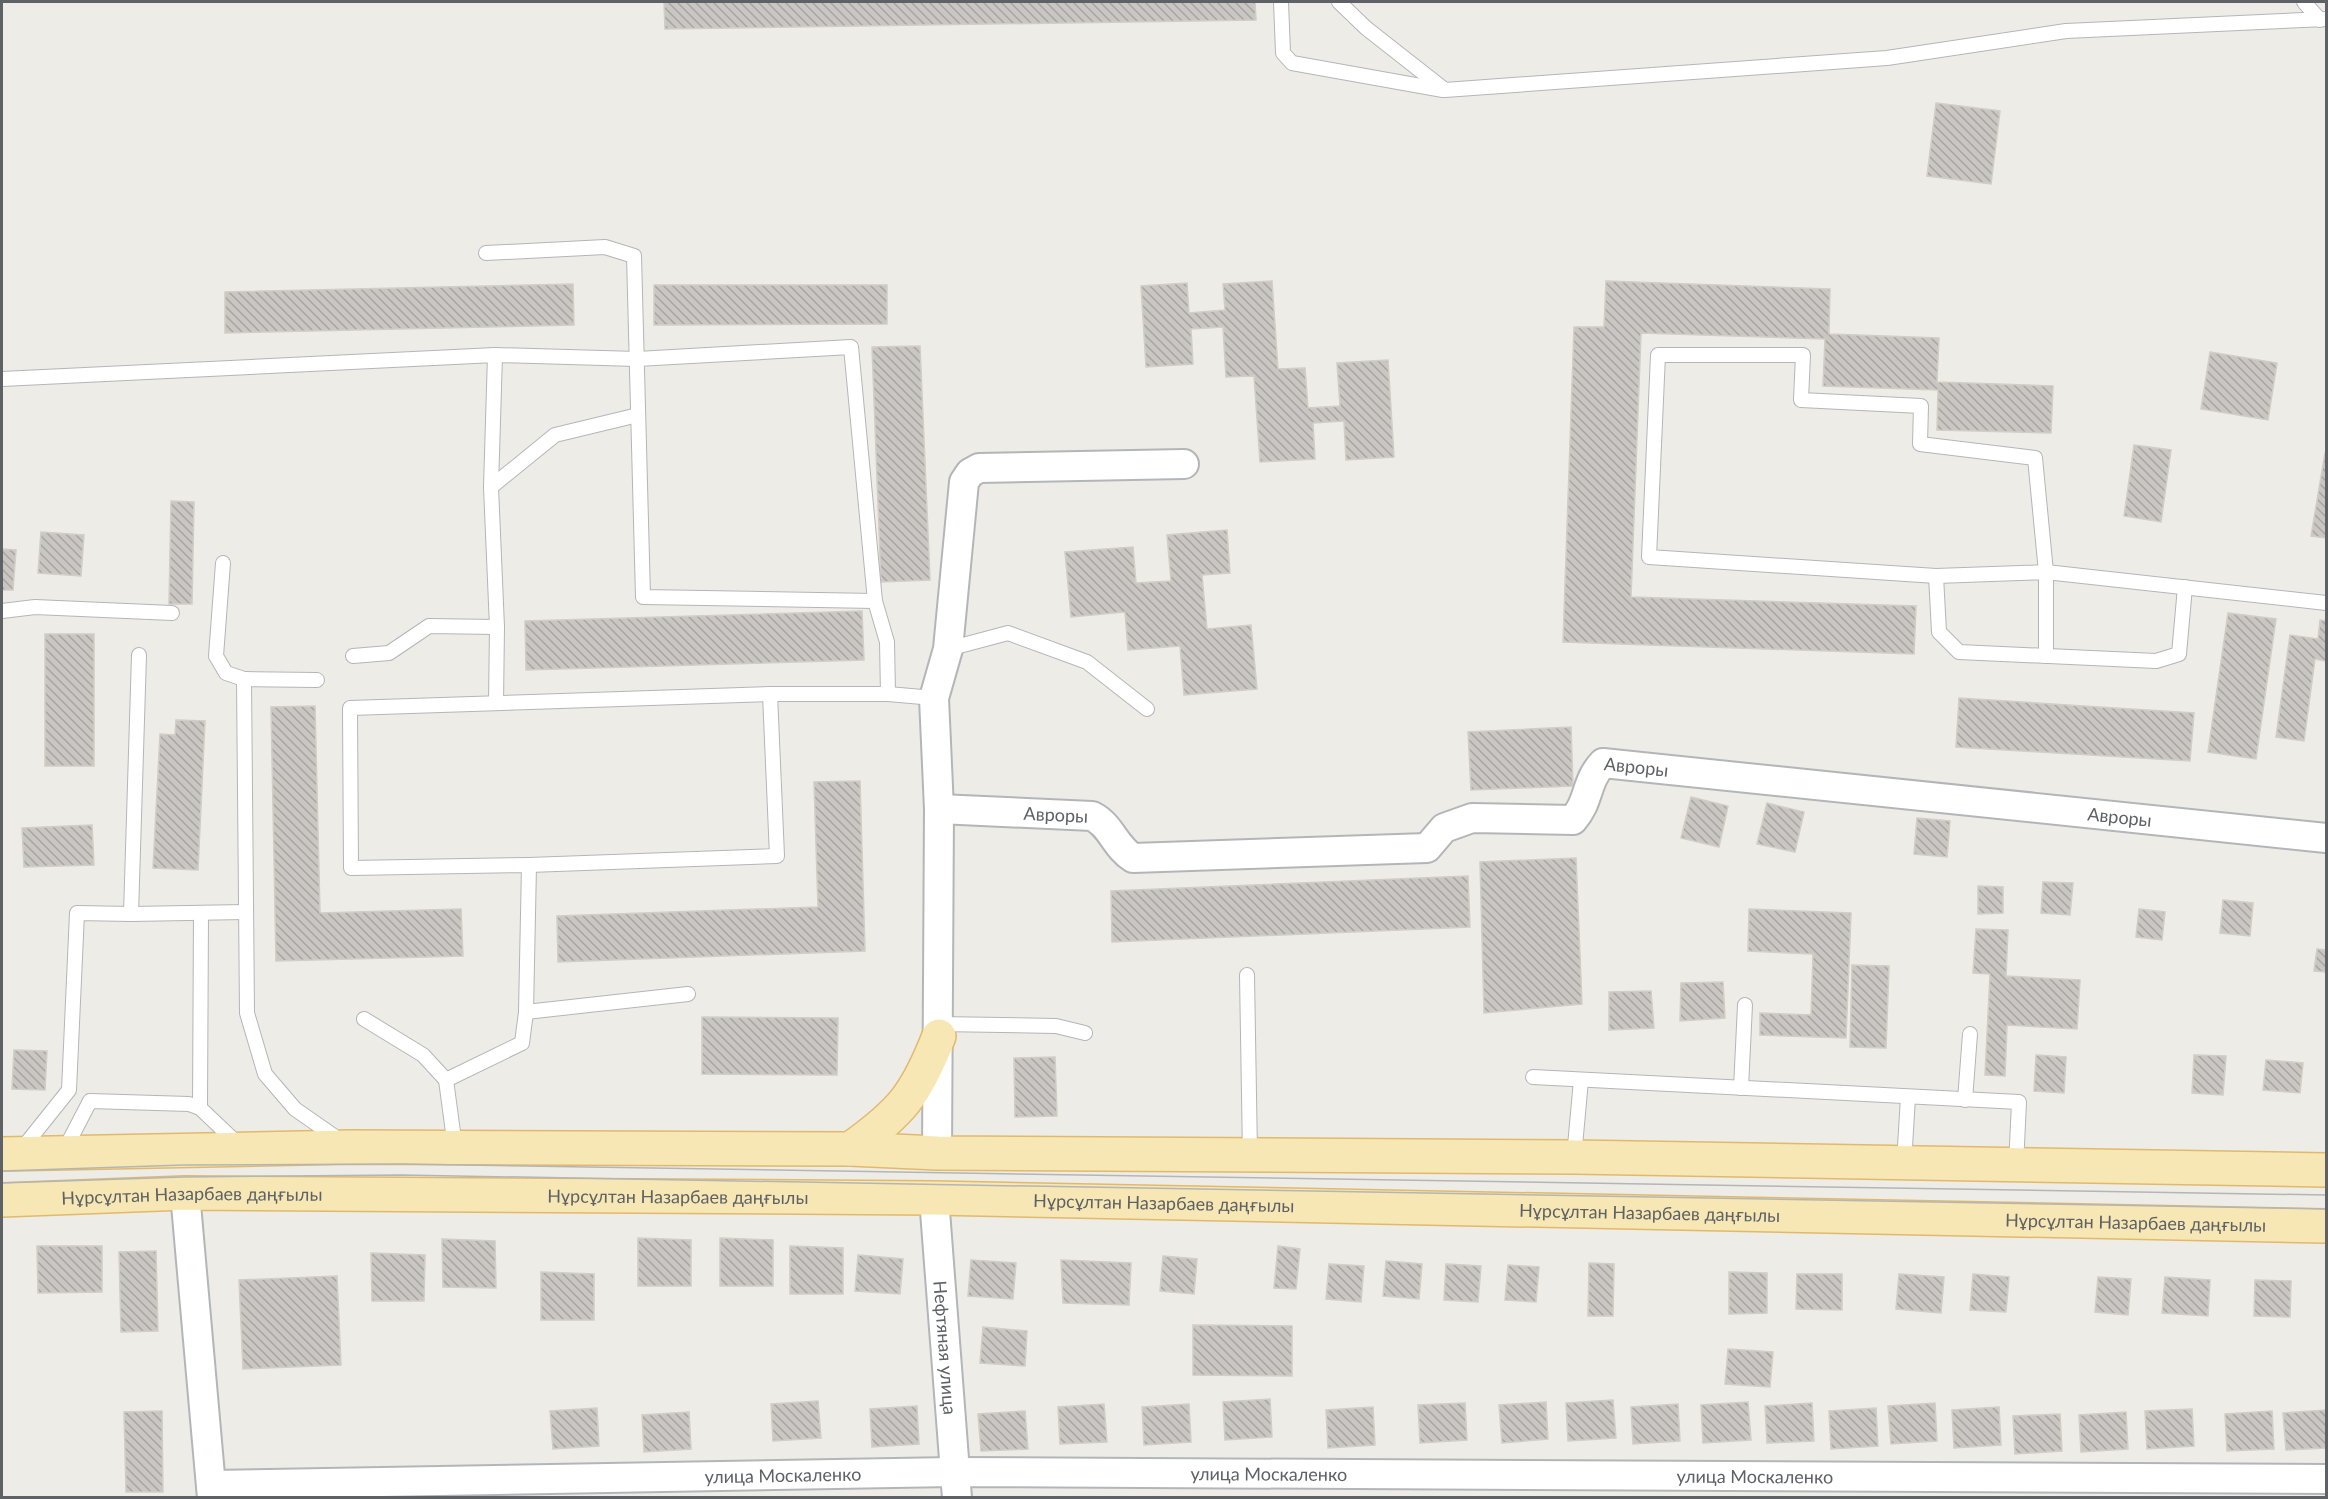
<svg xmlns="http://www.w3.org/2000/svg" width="2328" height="1499" viewBox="0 0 2328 1499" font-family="Lato,sans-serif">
  <defs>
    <pattern id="building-back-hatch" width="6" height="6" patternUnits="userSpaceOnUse" patternTransform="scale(1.5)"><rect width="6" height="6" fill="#cac7c3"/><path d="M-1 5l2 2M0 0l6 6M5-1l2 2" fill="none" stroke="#a7a5a2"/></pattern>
  </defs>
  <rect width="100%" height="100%" fill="#eeece6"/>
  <!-- building -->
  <g fill="url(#building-back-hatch)" stroke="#d2cdc5" stroke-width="1.5">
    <polygon points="664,2 1255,2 1256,20 665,29"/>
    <polygon points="1936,103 2000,111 1991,184 1927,176"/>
    <polygon points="1272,281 1278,369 1305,368 1308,408 1340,406 1337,363 1388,360 1394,457 1346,460 1344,421 1313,423 1315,459 1260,462 1254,376 1226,377 1223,327 1191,329 1193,364 1146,367 1141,286 1187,283 1189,313 1225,310 1223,284"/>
    <polygon points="1606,281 1830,289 1829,334 1939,338 1937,382 2053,386 2051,433 1937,430 1938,390 1823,386 1825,339 1641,333 1631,597 1916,606 1914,654 1563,642 1574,327 1604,327"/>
    <polygon points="573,284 574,325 225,333 225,292"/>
    <polygon points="654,285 887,285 887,324 654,325"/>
    <polygon points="920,346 930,580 881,582 872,347"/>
    <polygon points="2210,352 2277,363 2268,420 2201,409"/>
    <polygon points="2134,445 2171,450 2161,522 2124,516"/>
    <polygon points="2325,453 2326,453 2326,538 2311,536"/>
    <polygon points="171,501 194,502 192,604 169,604"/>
    <polygon points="1227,530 1230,573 1202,575 1207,629 1251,625 1257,689 1184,695 1180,646 1128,650 1125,612 1071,617 1065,552 1133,547 1136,583 1171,581 1167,535"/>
    <polygon points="41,532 84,535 81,576 38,573"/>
    <polygon points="2,549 16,550 13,590 2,590"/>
    <polygon points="862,611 864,660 526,670 525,621"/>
    <polygon points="2228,613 2276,619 2256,759 2208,752"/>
    <polygon points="2320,620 2326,621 2326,661 2315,659 2304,741 2276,737 2290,635 2318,639"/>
    <rect x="45" y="634" width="49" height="132"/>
    <polygon points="1959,698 2194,713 2190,761 1956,747"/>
    <polygon points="315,706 320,913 461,909 463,956 276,961 271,707"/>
    <polygon points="176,720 205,721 198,870 153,868 160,734 175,735"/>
    <polygon points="1571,727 1573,786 1471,790 1468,732"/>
    <polygon points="860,781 865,951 558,962 557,916 818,907 814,782"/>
    <polygon points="1691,797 1728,806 1719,847 1681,838"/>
    <polygon points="1767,803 1804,812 1795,852 1757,844"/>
    <polygon points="1917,818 1950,821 1947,857 1914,854"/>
    <polygon points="92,825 94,865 24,867 22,828"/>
    <polygon points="1576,858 1582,1004 1484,1013 1480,862"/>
    <polygon points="1468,876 1470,927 1112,942 1111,891"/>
    <polygon points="2043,882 2073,883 2070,915 2041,913"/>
    <polygon points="1978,886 2003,887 2003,913 1978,914"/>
    <polygon points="2223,900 2253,903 2250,936 2220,933"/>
    <polygon points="1749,909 1851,913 1846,1038 1760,1035 1760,1013 1811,1015 1813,954 1748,951"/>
    <polygon points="2139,909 2165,912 2162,940 2136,937"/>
    <polygon points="1976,929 2008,930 2006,976 2080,980 2077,1029 2007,1025 2005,1076 1985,1075 1990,974 1973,973"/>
    <polygon points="2317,949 2326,950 2326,972 2314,971"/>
    <polygon points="1852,965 1889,966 1886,1048 1850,1047"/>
    <polygon points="1723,982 1725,1018 1680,1021 1681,983"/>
    <polygon points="1651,991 1654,1028 1609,1030 1609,992"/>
    <polygon points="702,1017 838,1018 837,1075 702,1074"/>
    <polygon points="14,1050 47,1051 45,1090 12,1089"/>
    <polygon points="2036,1055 2066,1057 2064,1093 2034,1091"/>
    <polygon points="2194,1055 2226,1056 2223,1095 2192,1093"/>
    <polygon points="1055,1057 1057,1116 1015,1117 1014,1058"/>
    <polygon points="2266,1060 2303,1063 2300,1093 2263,1090"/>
    <polygon points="638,1238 691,1240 691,1286 638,1286"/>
    <polygon points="720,1238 773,1240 773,1286 720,1286"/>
    <polygon points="442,1239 495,1241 496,1288 443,1287"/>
    <polygon points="37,1246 102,1246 102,1292 38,1293"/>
    <polygon points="790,1246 843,1248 843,1294 790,1294"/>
    <polygon points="1278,1246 1300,1249 1296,1289 1274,1288"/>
    <polygon points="156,1251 158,1331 121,1332 119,1252"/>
    <polygon points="371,1253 425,1255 424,1301 372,1301"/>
    <polygon points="858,1255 903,1259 900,1294 855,1291"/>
    <polygon points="1163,1256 1197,1259 1194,1294 1160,1291"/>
    <polygon points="971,1260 1016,1263 1013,1299 968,1296"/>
    <polygon points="1061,1260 1131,1263 1129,1305 1063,1303"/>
    <polygon points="1386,1261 1422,1264 1419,1299 1383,1296"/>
    <polygon points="1589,1263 1614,1264 1613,1316 1588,1316"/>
    <polygon points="1329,1264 1364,1266 1361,1302 1326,1299"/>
    <polygon points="1446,1264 1481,1266 1478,1302 1444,1300"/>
    <polygon points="1508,1265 1539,1267 1536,1302 1505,1300"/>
    <polygon points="541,1272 594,1274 594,1320 541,1320"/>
    <polygon points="1729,1272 1767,1273 1767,1313 1729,1314"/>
    <polygon points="1797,1274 1842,1274 1842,1310 1796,1309"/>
    <polygon points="1899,1274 1944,1277 1941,1313 1896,1309"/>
    <polygon points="1973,1274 2009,1277 2006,1312 1970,1310"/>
    <polygon points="337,1276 341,1365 243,1369 239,1280"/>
    <polygon points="2098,1277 2131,1279 2128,1315 2095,1312"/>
    <polygon points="2165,1277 2210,1280 2208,1316 2162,1313"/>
    <polygon points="2255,1280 2291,1281 2290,1317 2254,1316"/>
    <polygon points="1193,1325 1292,1326 1292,1376 1193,1375"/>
    <polygon points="983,1327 1027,1331 1025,1366 980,1363"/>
    <polygon points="1728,1349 1773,1352 1770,1387 1725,1384"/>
    <polygon points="1270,1399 1272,1437 1225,1440 1223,1402"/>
    <polygon points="1613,1400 1616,1438 1568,1441 1566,1403"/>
    <polygon points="818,1401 821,1438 773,1441 771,1404"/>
    <polygon points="1546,1402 1548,1439 1502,1443 1499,1405"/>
    <polygon points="1748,1402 1751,1440 1703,1443 1701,1405"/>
    <polygon points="1465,1403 1467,1440 1420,1443 1418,1405"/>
    <polygon points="1812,1403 1814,1441 1767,1443 1765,1406"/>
    <polygon points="1935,1403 1937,1441 1891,1444 1888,1406"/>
    <polygon points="1104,1404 1107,1442 1060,1444 1058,1407"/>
    <polygon points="1189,1404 1191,1442 1144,1445 1142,1407"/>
    <polygon points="1678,1404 1680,1441 1633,1444 1631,1407"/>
    <polygon points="917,1406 919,1444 872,1447 870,1409"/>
    <polygon points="1373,1407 1375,1445 1328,1448 1326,1410"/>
    <polygon points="1999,1407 2001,1445 1954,1448 1952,1410"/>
    <polygon points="597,1408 599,1446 553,1449 550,1411"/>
    <polygon points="1876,1408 1878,1446 1831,1449 1829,1411"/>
    <polygon points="2192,1409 2194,1446 2147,1449 2145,1411"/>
    <polygon points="2326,1410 2326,1448 2286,1450 2283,1413"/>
    <polygon points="162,1411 163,1492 126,1492 124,1412"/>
    <polygon points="1025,1411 1028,1449 981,1451 978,1414"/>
    <polygon points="2272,1411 2274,1449 2227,1451 2225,1414"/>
    <polygon points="689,1412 691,1449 644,1452 642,1415"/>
    <polygon points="2126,1412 2128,1449 2081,1452 2079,1415"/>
    <polygon points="2060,1414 2062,1451 2015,1454 2013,1416"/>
  </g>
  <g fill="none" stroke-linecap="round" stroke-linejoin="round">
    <!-- lane casing -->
    <g stroke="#b3b6b9" stroke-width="16">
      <g id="lane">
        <polyline points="1281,2 1283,53 1292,63 1443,90"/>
        <polyline points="1339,2 1366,28 1445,90 1887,58 2066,31 2326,19"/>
        <polyline points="2304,2 2320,20"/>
        <polyline points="486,253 605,247 634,256 643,597 875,601 887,642 888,694"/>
        <polyline points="495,355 637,359 851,347 875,601"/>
        <polyline points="2,379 495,355 491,487"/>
        <polyline points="223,563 216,656 226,673 244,679"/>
        <polyline points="1936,576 1939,632 1959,652 2156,661 2179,654 2185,587"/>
        <polyline points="2,611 35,607 172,613"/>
        <polyline points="948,649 1008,633 1087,662 1147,709"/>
        <polyline points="353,656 389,653 429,626 497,627 491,487 555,435 638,415"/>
        <polyline points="2046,656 2046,572 2035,458 1920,444 1921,406 1801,400 1803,355 1658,355 1649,557 1936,576 2046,572 2326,603"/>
        <polyline points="317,680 244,679 247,1013 265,1074 295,1109 341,1141"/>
        <polyline points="496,703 497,627"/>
        <polyline points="529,865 777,856 770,694"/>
        <polyline points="131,914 245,912"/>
        <polyline points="1247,975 1250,1155"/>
        <polyline points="526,1012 688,994"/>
        <polyline points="364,1019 423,1055 446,1080"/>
        <polyline points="938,1024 1056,1026 1085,1033"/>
        <polyline points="1533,1077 2019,1102 2016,1166"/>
        <polyline points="1741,1088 1745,1005"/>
        <polyline points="1965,1100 1970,1034"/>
        <polyline points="200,1108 201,913"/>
        <polyline points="455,1147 446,1080 522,1043 526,1012 529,865 351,868 350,708 770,694 888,694 934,698"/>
        <polyline points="21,1150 69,1090 77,913 131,914 139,655"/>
        <polyline points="64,1151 90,1101 189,1104 200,1108 239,1145"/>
        <polyline points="1574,1157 1581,1080"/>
        <polyline points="1904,1163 1908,1097"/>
      </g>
    </g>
    <!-- street casing -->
    <g stroke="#b3b6b9" stroke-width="32">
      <g id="street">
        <path id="s1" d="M 939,809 L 1092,816 C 1111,825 1115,847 1133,858 L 1427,848 L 1444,828 L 1472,818 L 1573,820 C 1590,801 1585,782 1603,763 L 2326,838"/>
        <polyline points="937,1153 939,809 934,698 948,649 964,482 970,473 979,468 1184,464"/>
        <polyline points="185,1193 212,1498"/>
        <path id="s2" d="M 934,1198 L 957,1498"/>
        <path id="s3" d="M 211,1485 L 953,1472 L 2326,1479"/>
      </g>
    </g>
    <!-- primary casing -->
    <g stroke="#e1b96c" stroke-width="36">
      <g id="primary">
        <path d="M 850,1149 C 901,1113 916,1095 939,1036"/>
        <polyline points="2,1154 350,1147 850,1149 937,1153 1574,1157 2326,1170"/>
        <path id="s4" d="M 2,1200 L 185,1193 L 934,1198 L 2326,1226"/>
      </g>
    </g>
    <!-- lane -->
    <use href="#lane" stroke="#fff" stroke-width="14"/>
    <!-- street -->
    <use href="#street" stroke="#fff" stroke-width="28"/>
    <!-- primary -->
    <use href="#primary" stroke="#f6e7b4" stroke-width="33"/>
    <!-- tram -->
    <g stroke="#b4b5b5" stroke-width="1.5">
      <polyline points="2,1171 184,1165 402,1164 2326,1195"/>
      <polyline points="2,1183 184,1177 402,1175 2326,1209"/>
    </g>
  </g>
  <g text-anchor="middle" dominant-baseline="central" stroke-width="5" stroke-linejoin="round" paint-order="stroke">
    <!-- street labels -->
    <g font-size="18" fill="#5e6165" stroke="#fff">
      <text stroke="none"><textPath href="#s1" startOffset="762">Авроры</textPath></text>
      <text stroke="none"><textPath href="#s1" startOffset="117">Авроры</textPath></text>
      <text stroke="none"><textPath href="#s1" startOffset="1248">Авроры</textPath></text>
      <text stroke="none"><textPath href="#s4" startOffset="190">Нұрсұлтан Назарбаев даңғылы</textPath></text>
      <text stroke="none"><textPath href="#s4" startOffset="676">Нұрсұлтан Назарбаев даңғылы</textPath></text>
      <text stroke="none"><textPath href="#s4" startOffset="1162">Нұрсұлтан Назарбаев даңғылы</textPath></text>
      <text stroke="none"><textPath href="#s4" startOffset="1648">Нұрсұлтан Назарбаев даңғылы</textPath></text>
      <text stroke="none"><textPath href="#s4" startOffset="2134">Нұрсұлтан Назарбаев даңғылы</textPath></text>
      <text stroke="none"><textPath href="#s2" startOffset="150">Нефтяная улица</textPath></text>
      <text stroke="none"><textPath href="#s3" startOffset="1058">улица Москаленко</textPath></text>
      <text stroke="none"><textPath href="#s3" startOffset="572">улица Москаленко</textPath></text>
      <text stroke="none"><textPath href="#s3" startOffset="1544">улица Москаленко</textPath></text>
    </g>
  </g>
  <!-- border -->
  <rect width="2328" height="1499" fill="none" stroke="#5e6165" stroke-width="6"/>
</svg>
